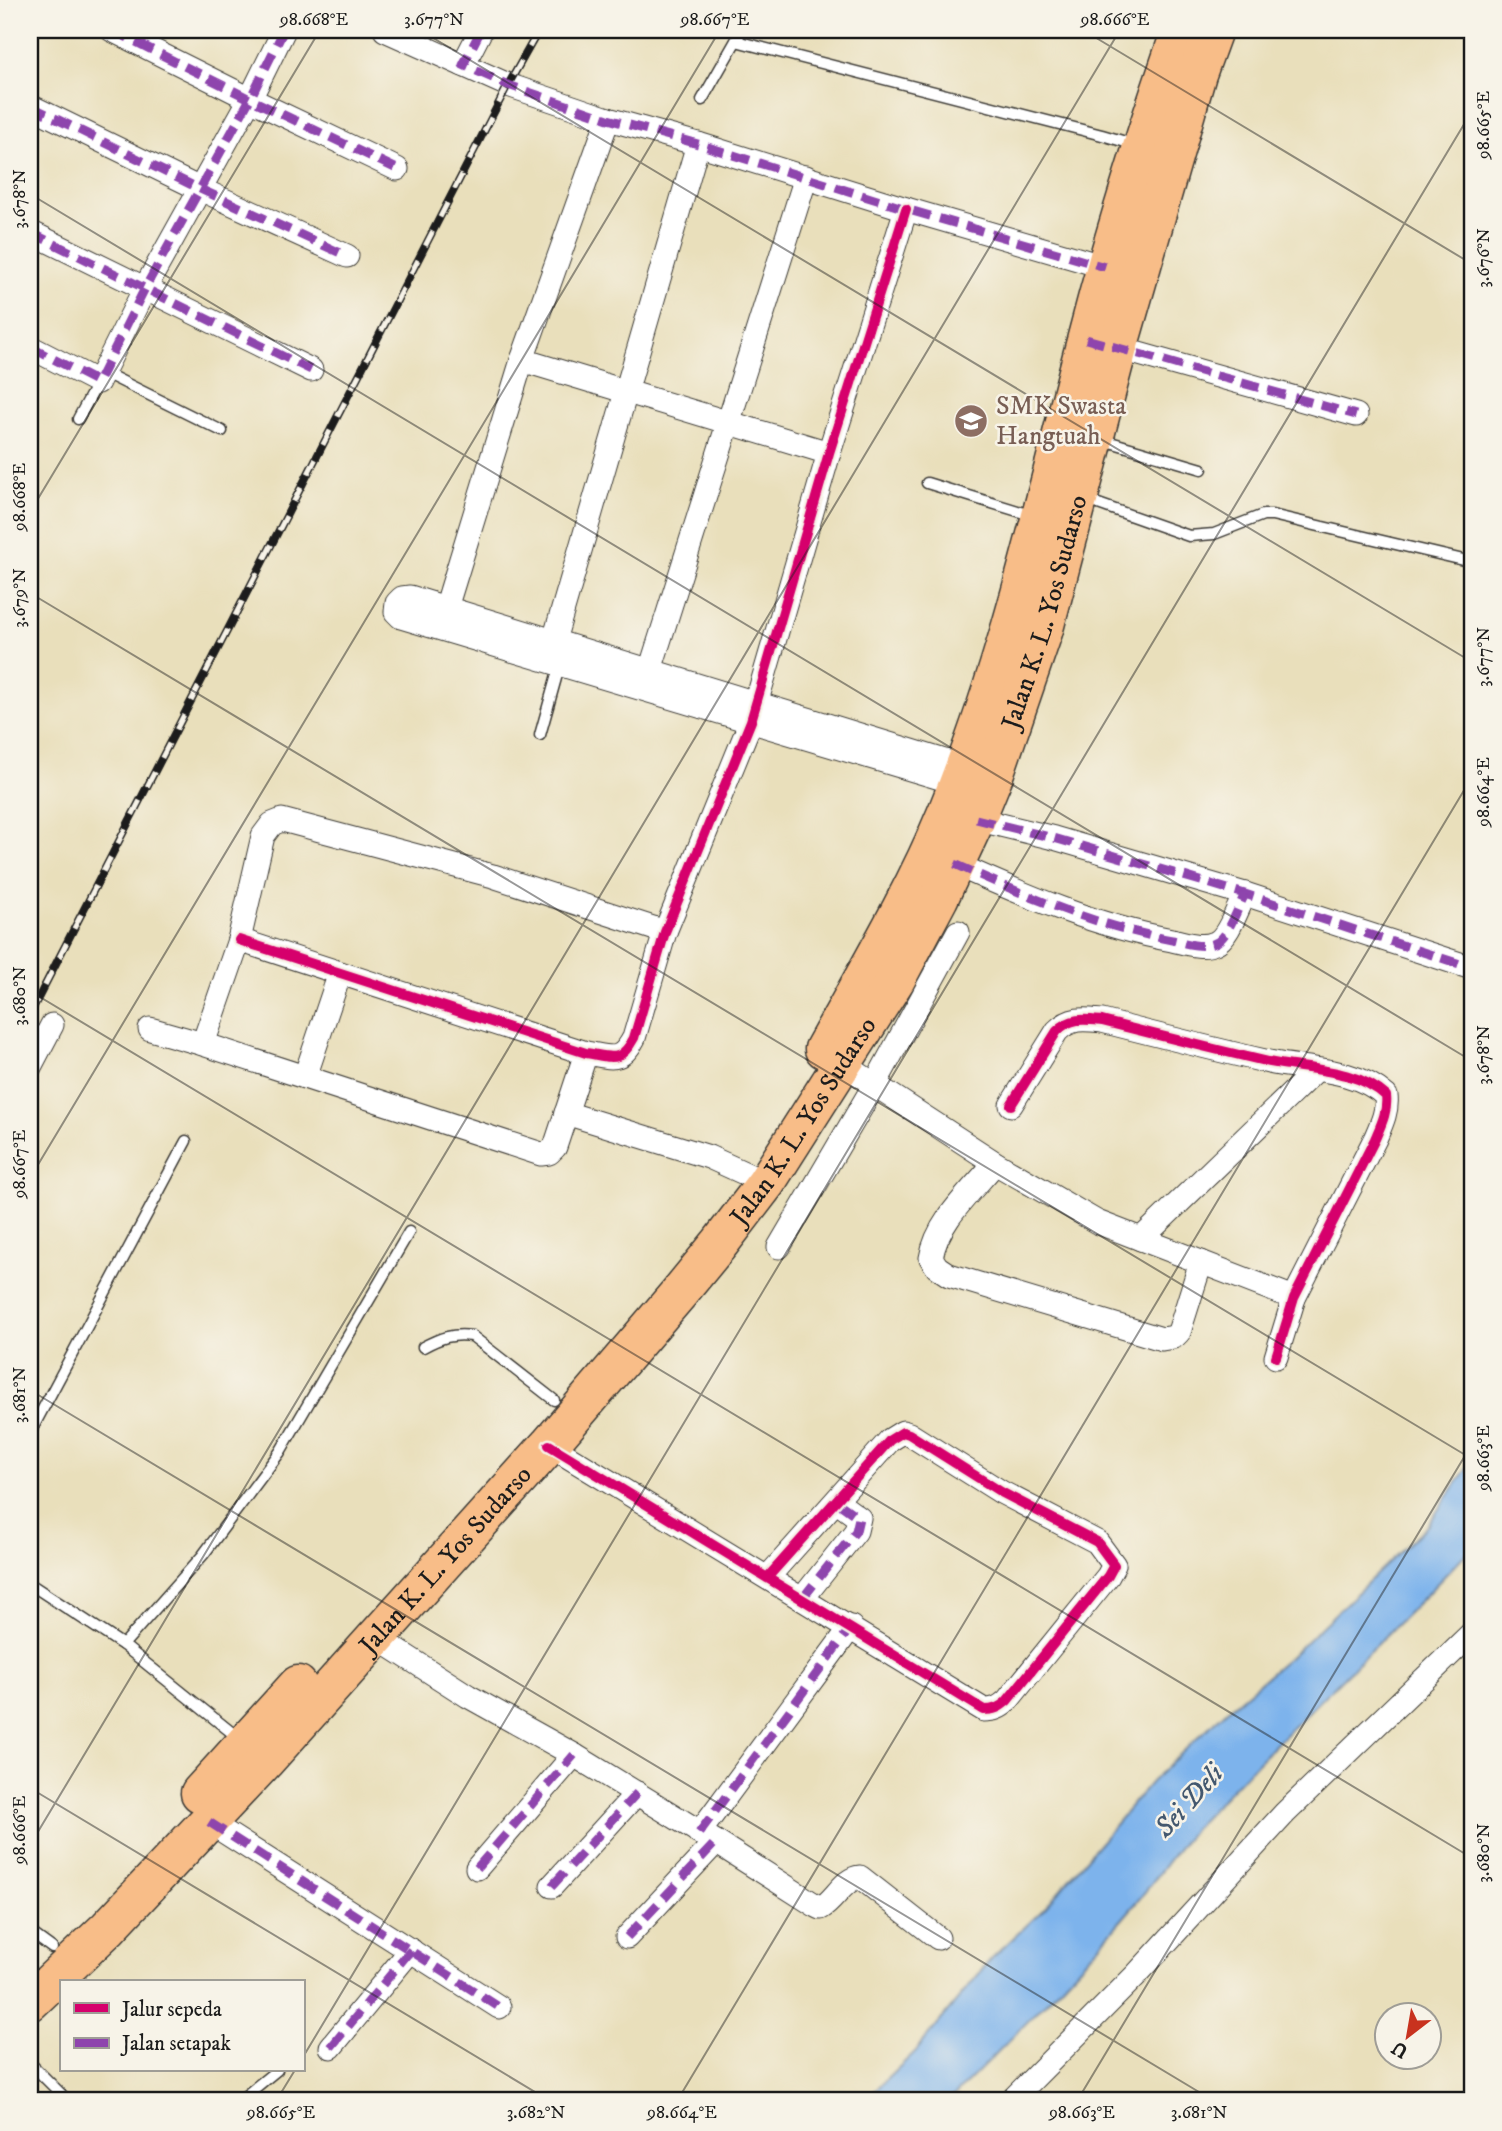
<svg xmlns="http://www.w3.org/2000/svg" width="1502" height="2131" viewBox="0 0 1502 2131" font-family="'IM FELL DW Pica',serif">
  <rect width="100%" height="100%" fill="#f7f3e8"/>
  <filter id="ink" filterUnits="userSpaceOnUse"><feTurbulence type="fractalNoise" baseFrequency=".0143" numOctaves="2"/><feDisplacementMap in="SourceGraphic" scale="14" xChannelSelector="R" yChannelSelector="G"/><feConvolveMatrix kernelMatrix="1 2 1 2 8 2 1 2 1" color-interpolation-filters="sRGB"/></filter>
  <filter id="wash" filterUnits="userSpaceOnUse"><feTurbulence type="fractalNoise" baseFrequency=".00686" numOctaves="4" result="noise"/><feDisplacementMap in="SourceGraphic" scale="28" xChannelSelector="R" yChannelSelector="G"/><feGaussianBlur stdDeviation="1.57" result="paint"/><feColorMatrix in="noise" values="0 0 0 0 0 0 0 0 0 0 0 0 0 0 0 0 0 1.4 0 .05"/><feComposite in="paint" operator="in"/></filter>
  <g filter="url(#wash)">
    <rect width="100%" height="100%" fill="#e9dfbb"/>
    <!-- water -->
    <path fill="#7db3ec" stroke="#4c6884" stroke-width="2" d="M 1472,1456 L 1472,1547 C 1384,1641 1288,1728 1200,1822 C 1175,1849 1155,1881 1131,1909 C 1074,1976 1011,2039 949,2101 L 864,2101 L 916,2051 L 991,1959 L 1044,1909 L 1151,1782 L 1225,1712 L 1292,1655 L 1427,1526 L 1465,1471 Z"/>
  </g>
  <g filter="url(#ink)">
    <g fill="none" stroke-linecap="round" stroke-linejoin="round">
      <!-- lane casing -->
      <g stroke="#3b3934" stroke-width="13">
        <g id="lane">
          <polyline points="736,41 1102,135 1136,145"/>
          <polyline points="702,100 742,30"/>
          <polyline points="103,372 222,431"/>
          <polyline points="78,419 98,382"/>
          <polyline points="1100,439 1202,469"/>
          <polyline points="927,483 1034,516"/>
          <polyline points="1084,499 1189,536 1214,534 1263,515 1272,515 1472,562"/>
          <polyline points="540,735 560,664"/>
          <path d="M 423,1347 C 440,1338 453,1333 472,1336 L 554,1400"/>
          <polyline points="30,1433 186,1141"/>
          <polyline points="30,1584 123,1645 241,1740"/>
          <polyline points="123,1645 203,1555 280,1452 409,1232"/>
          <polyline points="30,1932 52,1948"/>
          <polyline points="30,2063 68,2101"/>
          <polyline points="239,2101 277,2070"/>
        </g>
      </g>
      <!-- street casing -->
      <g stroke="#3b3934" stroke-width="25">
        <g id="street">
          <polyline points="112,30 250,99 397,169"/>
          <polyline points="385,30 508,85 608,119 698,144 906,209 1105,267"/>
          <polyline points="463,65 481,30"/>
          <polyline points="30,106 200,189 347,256"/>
          <polyline points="30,232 311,370"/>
          <polyline points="1107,345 1356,415"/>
          <polyline points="30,347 98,382 145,288 250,99 284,30"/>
          <polyline points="522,360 829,453"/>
          <polyline points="446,608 522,360 608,119"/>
          <polyline points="550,654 698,144"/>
          <polyline points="646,683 806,177"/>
          <polyline points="967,786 401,617 396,612 397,603 402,598 410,597 974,770"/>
          <polyline points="976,819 1054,838 1245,894 1472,968"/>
          <path d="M 955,864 C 1026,896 1096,926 1172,940 C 1186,943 1202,949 1215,943 C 1228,938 1238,907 1245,894"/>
          <path d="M 239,940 L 586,1053 C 612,1057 620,1064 634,1038 L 665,932 L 751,721 L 829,453 L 906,209"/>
          <polyline points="150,1029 203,1044 541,1154 549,1153 555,1147 586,1053"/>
          <polyline points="203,1044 239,940 263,836 272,824 282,820 493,876 665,932"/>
          <polyline points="843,1064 995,1163 1097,1222 1294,1298"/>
          <polyline points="30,1067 52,1025"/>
          <polyline points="305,1077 340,973"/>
          <path d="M 1011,1105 L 1057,1031 C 1071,1017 1084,1019 1102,1021 C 1157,1035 1213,1049 1269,1062 C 1307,1070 1356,1068 1386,1096 C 1388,1111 1381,1125 1375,1139 L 1294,1298 L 1276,1357"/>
          <polyline points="566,1113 709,1157 766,1183"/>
          <path d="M 995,1163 C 972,1191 937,1221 931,1258 L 937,1267 L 949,1275 L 1162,1339 L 1174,1337 L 1179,1332 L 1201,1262"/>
          <polyline points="1141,1239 1316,1070"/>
          <polyline points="779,1247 875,1084 958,932"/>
          <path d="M 549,1445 L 984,1710 C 994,1710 999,1708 1007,1701 L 1108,1576 L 1114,1565 L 1097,1542 L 1001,1492 L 909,1434 L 903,1432 L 890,1440 L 767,1578"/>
          <polyline points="802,1599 856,1531 859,1518 837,1502"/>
          <path d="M 376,1637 L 468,1696 L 574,1755 L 716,1842 L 815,1905 L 821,1908 C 835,1900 844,1878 860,1877 L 938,1938"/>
          <polyline points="209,1822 499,2007"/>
          <polyline points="699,1833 851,1627"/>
          <polyline points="477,1868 574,1755"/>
          <polyline points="552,1886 637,1793"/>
          <polyline points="627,1937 716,1842"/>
          <polyline points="331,2047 411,1950"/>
          <polyline points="1011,2101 1137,1974 1285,1813 1472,1633"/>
        </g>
      </g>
      <!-- highway casing -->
      <g stroke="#3b3934" stroke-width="41">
        <g id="highway">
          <path d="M 824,1049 C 867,971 913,894 947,812 C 1010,659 1045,496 1087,337 C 1114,233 1146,131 1181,30"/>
          <polyline points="200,1793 298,1685"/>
          <path id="s1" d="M 30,2002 L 108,1928 L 265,1761 L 549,1445 L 679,1293 L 720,1243 L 766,1183 L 896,979 L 939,898 L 976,819 L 994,775 L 1044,629 L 1118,348 L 1197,74 L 1213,30"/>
        </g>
      </g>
      <!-- lane -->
      <use href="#lane" stroke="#fff" stroke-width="10"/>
      <!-- street -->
      <use href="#street" stroke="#fff" stroke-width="23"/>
      <!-- highway -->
      <use href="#highway" stroke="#f8bd88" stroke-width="38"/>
      <!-- rail casing -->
      <g stroke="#1c1c1c" stroke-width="8">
        <polyline id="rail" points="30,1014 508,85 539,30"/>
      </g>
      <!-- rail -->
      <use href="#rail" stroke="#f7f3e8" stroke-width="5" stroke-dasharray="16" stroke-linecap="butt"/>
      <!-- quiet -->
      <g stroke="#8e44ad" stroke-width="9" stroke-dasharray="18 9" stroke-linecap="butt">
        <polyline points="112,30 250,99 397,169"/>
        <polyline points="481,30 463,65 508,85 608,119 698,144 906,209 1105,267"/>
        <polyline points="30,106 200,189 347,256"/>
        <polyline points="30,232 311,370"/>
        <polyline points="1086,339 1356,415"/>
        <polyline points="30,347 98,382 145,288 250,99 284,30"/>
        <polyline points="976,819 1054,838 1245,894 1472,968"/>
        <path d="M 955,864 C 1026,896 1096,926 1172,940 C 1186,943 1202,949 1215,943 C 1228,938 1238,907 1245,894"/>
        <polyline points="802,1599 856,1531 859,1518 837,1502"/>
        <polyline points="209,1822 499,2007"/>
        <polyline points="699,1833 851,1627"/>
        <polyline points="477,1868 574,1755"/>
        <polyline points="552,1886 637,1793"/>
        <polyline points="627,1937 716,1842"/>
        <polyline points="331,2047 411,1950"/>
      </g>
      <!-- cycleway casing -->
      <g stroke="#f7f3e8" stroke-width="15">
        <g id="cycleway">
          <path d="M 239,940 L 586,1053 C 612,1057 620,1064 634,1038 L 665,932 L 751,721 L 829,453 L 906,209"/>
          <path d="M 1011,1105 L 1057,1031 C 1071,1017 1084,1019 1102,1021 C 1157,1035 1213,1049 1269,1062 C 1307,1070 1356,1068 1386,1096 C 1388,1111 1381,1125 1375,1139 L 1294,1298 L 1276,1357"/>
          <path d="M 549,1445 L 984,1710 C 994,1710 999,1708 1007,1701 L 1108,1576 L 1114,1565 L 1097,1542 L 1001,1492 L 909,1434 L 903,1432 L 890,1440 L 767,1578"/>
        </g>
      </g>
      <!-- cycleway -->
      <use href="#cycleway" stroke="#d6006c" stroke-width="10"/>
    </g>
  </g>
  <!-- ticks -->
  <path fill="none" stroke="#1c1c1c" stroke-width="2" stroke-opacity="0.45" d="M 420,30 L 1472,662M 1083,30 L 1472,264M 30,194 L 1472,1061M 30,512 L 320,30M 30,593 L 1472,1459M 30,991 L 1472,1858M 30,1178 L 720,30M 30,1390 L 1214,2101M 30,1788 L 550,2101M 30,1845 L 1120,30M 303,2057 L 1472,111M 276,2101 L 295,2070M 677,2101 L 1472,777M 1077,2101 L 1472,1444"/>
  <!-- icons -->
  <defs>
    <g id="school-disc" transform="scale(1.75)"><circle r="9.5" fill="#8d6e63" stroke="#f7f3e8"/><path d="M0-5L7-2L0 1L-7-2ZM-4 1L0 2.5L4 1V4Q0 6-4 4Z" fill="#fff"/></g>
  </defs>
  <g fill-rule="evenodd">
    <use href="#school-disc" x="971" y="421"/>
  </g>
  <g text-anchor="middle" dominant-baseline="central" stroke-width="5" stroke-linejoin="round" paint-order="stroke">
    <!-- education labels -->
    <g font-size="26" fill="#785e54" stroke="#f7f3e8" text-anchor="start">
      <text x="996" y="406">SMK Swasta<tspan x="996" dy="30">Hangtuah</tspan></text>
    </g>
    <!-- street labels -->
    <g font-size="26" fill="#1c1c1c" stroke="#f7f3e8">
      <text stroke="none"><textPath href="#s1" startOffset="1741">Jalan K. L. Yos Sudarso</textPath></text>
      <text stroke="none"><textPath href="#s1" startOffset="1174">Jalan K. L. Yos Sudarso</textPath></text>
      <text stroke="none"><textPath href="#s1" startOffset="607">Jalan K. L. Yos Sudarso</textPath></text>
    </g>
    <!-- water labels -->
    <g font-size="28" font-style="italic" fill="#43586f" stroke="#f7f3e8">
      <text transform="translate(1189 1801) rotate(-48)">Sei Deli</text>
    </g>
  </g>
  <!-- margin -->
  <rect width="1502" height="2131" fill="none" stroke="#f7f3e8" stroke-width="77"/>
  <!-- legend -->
  <rect x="60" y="1980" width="245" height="91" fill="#f7f3e8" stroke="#9f9d96" stroke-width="2"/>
  <rect x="74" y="2003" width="35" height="10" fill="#d6006c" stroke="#9f9d96" stroke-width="2"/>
  <text x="122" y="2016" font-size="21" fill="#1c1c1c">Jalur sepeda</text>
  <rect x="74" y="2038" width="35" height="10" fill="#8e44ad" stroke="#9f9d96" stroke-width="2"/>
  <text x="122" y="2050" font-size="21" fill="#1c1c1c">Jalan setapak</text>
  <!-- north arrow -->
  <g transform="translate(1408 2036) rotate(211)"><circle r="33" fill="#f7f3e8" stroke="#9f9d96" stroke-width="2"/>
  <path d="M0-5L12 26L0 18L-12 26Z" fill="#c8321e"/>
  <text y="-10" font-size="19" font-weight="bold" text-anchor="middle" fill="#1c1c1c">U</text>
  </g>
  <rect x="38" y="38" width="1426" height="2054" fill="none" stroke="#1c1c1c" stroke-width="2.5"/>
  <g font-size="18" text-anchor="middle" fill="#1c1c1c">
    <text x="314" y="25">98.668°E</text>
    <text x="434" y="25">3.677°N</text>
    <text x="715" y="25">98.667°E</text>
    <text x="1115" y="25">98.666°E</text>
    <text transform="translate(1483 125) rotate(-90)" y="6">98.665°E</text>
    <text transform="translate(19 199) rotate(-90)" y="6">3.678°N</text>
    <text transform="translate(1483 258) rotate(-90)" y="6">3.676°N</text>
    <text transform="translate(19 497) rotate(-90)" y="6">98.668°E</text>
    <text transform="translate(19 598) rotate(-90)" y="6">3.679°N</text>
    <text transform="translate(1483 657) rotate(-90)" y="6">3.677°N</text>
    <text transform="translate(1483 792) rotate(-90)" y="6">98.664°E</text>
    <text transform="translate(19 996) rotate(-90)" y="6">3.680°N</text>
    <text transform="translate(1483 1055) rotate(-90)" y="6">3.678°N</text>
    <text transform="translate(19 1164) rotate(-90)" y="6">98.667°E</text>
    <text transform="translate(19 1395) rotate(-90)" y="6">3.681°N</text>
    <text transform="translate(1483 1458) rotate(-90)" y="6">98.663°E</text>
    <text transform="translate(19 1830) rotate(-90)" y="6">98.666°E</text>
    <text transform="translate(1483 1853) rotate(-90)" y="6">3.680°N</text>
    <text x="281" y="2118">98.665°E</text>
    <text x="536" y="2118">3.682°N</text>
    <text x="682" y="2118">98.664°E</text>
    <text x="1082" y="2118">98.663°E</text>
    <text x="1199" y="2118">3.681°N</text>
  </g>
</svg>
